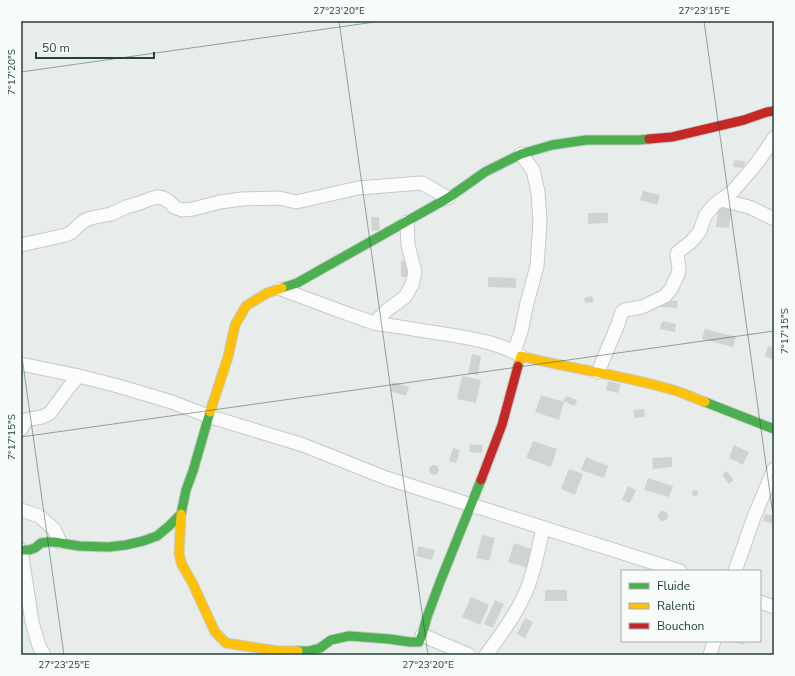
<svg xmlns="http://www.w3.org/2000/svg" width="795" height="676" viewBox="0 0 795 676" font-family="'Nunito Sans',sans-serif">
  <rect width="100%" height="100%" fill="#e8edeb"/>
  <!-- building -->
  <g fill="#cfd4d2">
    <polygon points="734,160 745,161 744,168 733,167"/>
    <polygon points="643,191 660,195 657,205 640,200"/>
    <polygon points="719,204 732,206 729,228 716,227"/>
    <polygon points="588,213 608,213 608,223 588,224"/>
    <polygon points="371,217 379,217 380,230 372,231"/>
    <rect x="401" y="261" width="9" height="16"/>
    <polygon points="488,277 516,278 516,288 488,287"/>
    <polygon points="592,296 594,302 585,303 584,298"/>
    <polygon points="660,300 678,301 677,308 659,307"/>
    <polygon points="662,321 676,324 675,332 660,329"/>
    <polygon points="705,329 736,337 733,347 702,339"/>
    <polygon points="768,346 774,348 774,360 765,356"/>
    <polygon points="472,354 481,356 478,375 468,373"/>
    <polygon points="462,376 481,380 476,403 457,399"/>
    <polygon points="608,381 621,384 618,393 606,390"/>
    <polygon points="393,382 409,387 406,396 390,391"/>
    <polygon points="541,395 564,402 559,420 535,412"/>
    <polygon points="566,396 577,400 575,406 563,401"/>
    <polygon points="644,409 645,417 635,418 633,410"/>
    <polygon points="533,441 557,449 551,467 526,458"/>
    <polygon points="470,444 483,445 482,453 469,452"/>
    <polygon points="734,445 749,452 743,465 729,458"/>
    <polygon points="453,448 460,450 456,463 449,461"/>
    <polygon points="586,457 608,466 604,478 581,470"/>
    <polygon points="672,457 672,467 653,469 652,458"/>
    <circle cx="434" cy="470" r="5"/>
    <polygon points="569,469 583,474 575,495 561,489"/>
    <polygon points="727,471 734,480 729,484 722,475"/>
    <polygon points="648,478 673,486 669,497 644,490"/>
    <polygon points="628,486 636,490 630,503 622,500"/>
    <circle cx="695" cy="493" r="3"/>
    <circle cx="663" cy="516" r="5"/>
    <polygon points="765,514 774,516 774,524 763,521"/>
    <polygon points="482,535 495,538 489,561 476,558"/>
    <polygon points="514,543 534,550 528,568 508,562"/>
    <polygon points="418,546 435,550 432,560 416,556"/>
    <rect x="545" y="590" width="22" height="11"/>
    <polygon points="471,597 489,605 480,625 462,617"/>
    <polygon points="495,600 504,604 493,628 484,624"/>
    <polygon points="525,618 533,622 525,638 517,634"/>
    <polygon points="732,641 745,641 744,645"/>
  </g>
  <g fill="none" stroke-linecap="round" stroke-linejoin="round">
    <!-- street casing -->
    <g stroke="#c5cac8" stroke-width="15">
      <g id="street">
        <polyline points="721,200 749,207 774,219"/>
        <polyline points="21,245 66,235 72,232 78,226 84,221 91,218 111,214 126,207 140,203 150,199 157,197 163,198 170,202 174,207 182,210 193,209 220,202 242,199 279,198 296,202 358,188 422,183 429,187 448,198"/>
        <polyline points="281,289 340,311 374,323 387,310 405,297 412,285 415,272 408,245 407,222"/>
        <path d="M 374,323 C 396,326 417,330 438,333 C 464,337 499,342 521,356"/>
        <polyline points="514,351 521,332 527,303 537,266 540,222 538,192 533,170 521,154"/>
        <polyline points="21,364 79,376 118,386 172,402 208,416 303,445 386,478 680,571"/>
        <polyline points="598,372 618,324 622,312 625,310 642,307 665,296 671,289 678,274 679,267 677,255 678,252 692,241 700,231 705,216 715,204 733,191 757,163 774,138"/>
        <polyline points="21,429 26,420 30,419 42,417 50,413 69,387 79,376"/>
        <polyline points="21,510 39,516 54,529 60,542"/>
        <polyline points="21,550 32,622 39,646 44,655"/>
        <polyline points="735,571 754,517 774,469"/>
        <polyline points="760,602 774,607"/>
        <polyline points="422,635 469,655"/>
        <path d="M 486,655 C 500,636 514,617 524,596 C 534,575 538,550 543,528"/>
        <polyline points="710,655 714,641"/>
      </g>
    </g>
    <!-- fast casing -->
    <g stroke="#c3cbc8" stroke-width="11">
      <g id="fast">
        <polyline points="282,288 297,283 448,198 485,172 521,154 552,145 586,140 639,140 649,139"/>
        <polyline points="705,402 774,429"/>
        <polyline points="21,550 29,550 35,548 41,543 48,542 54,542 79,546 108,547 126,545 143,541 157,536 169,526 181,514 186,490 193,471 210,412"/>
        <polyline points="298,651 309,651 320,648 331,640 349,636 389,639 410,642 419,642 422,635 427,617 440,582 481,480"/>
      </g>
    </g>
    <!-- slow casing -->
    <g stroke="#c3cbc8" stroke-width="11">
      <g id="slow">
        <path d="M 518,366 L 521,356 C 571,369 623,375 673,390 C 684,393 694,398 705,402"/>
        <polyline points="210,412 228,357 235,325 246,306 267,293 282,288"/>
        <polyline points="181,514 179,554 182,565 192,582 215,632 226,643 278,651 298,651"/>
      </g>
    </g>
    <!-- jam casing -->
    <g stroke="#c3cbc8" stroke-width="11">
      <g id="jam">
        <polyline points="649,139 672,137 744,120 767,112 774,111"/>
        <polyline points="481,480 502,425 518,366"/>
      </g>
    </g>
    <!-- street -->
    <use href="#street" stroke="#fcfcfc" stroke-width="13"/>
    <!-- fast -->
    <use href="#fast" stroke="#4caf50" stroke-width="9"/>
    <!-- slow -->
    <use href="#slow" stroke="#ffc107" stroke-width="9"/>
    <!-- jam -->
    <use href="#jam" stroke="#c62828" stroke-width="9"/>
  </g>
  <!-- ticks -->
  <path fill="none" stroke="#24423a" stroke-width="1" stroke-opacity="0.45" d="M 339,21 L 428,655M 704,21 L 774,522M 21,72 L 382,21M 21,350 L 64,655M 21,437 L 774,331"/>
  <!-- border -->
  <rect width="795" height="676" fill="none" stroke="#f7fbf9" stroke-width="44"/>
  <!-- legend -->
  <rect x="621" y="570" width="140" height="72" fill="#f7fbf9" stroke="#a3b1ad"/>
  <rect x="629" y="583" width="20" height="6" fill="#4caf50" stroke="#a3b1ad"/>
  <text x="657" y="590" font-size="12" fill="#24423a">Fluide</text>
  <rect x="629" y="603" width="20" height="6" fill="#ffc107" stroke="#a3b1ad"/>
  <text x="657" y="610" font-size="12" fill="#24423a">Ralenti</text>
  <rect x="629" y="623" width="20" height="6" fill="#c62828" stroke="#a3b1ad"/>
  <text x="657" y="630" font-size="12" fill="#24423a">Bouchon</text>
  <!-- scale -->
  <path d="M36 52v6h118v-6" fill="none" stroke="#24423a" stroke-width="2"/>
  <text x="42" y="52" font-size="12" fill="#24423a" stroke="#f7fbf9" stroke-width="3" paint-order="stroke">50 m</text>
  <rect x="22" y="22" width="751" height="632" fill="none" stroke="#24423a" stroke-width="1.5"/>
  <g font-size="10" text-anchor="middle" fill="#24423a">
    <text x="339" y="14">27°23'20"E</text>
    <text x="704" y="14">27°23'15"E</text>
    <text transform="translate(11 72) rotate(-90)" y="4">7°17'20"S</text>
    <text transform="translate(784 331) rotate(-90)" y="4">7°17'15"S</text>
    <text transform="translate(11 437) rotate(-90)" y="4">7°17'15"S</text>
    <text x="64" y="668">27°23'25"E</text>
    <text x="428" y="668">27°23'20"E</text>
  </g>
</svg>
